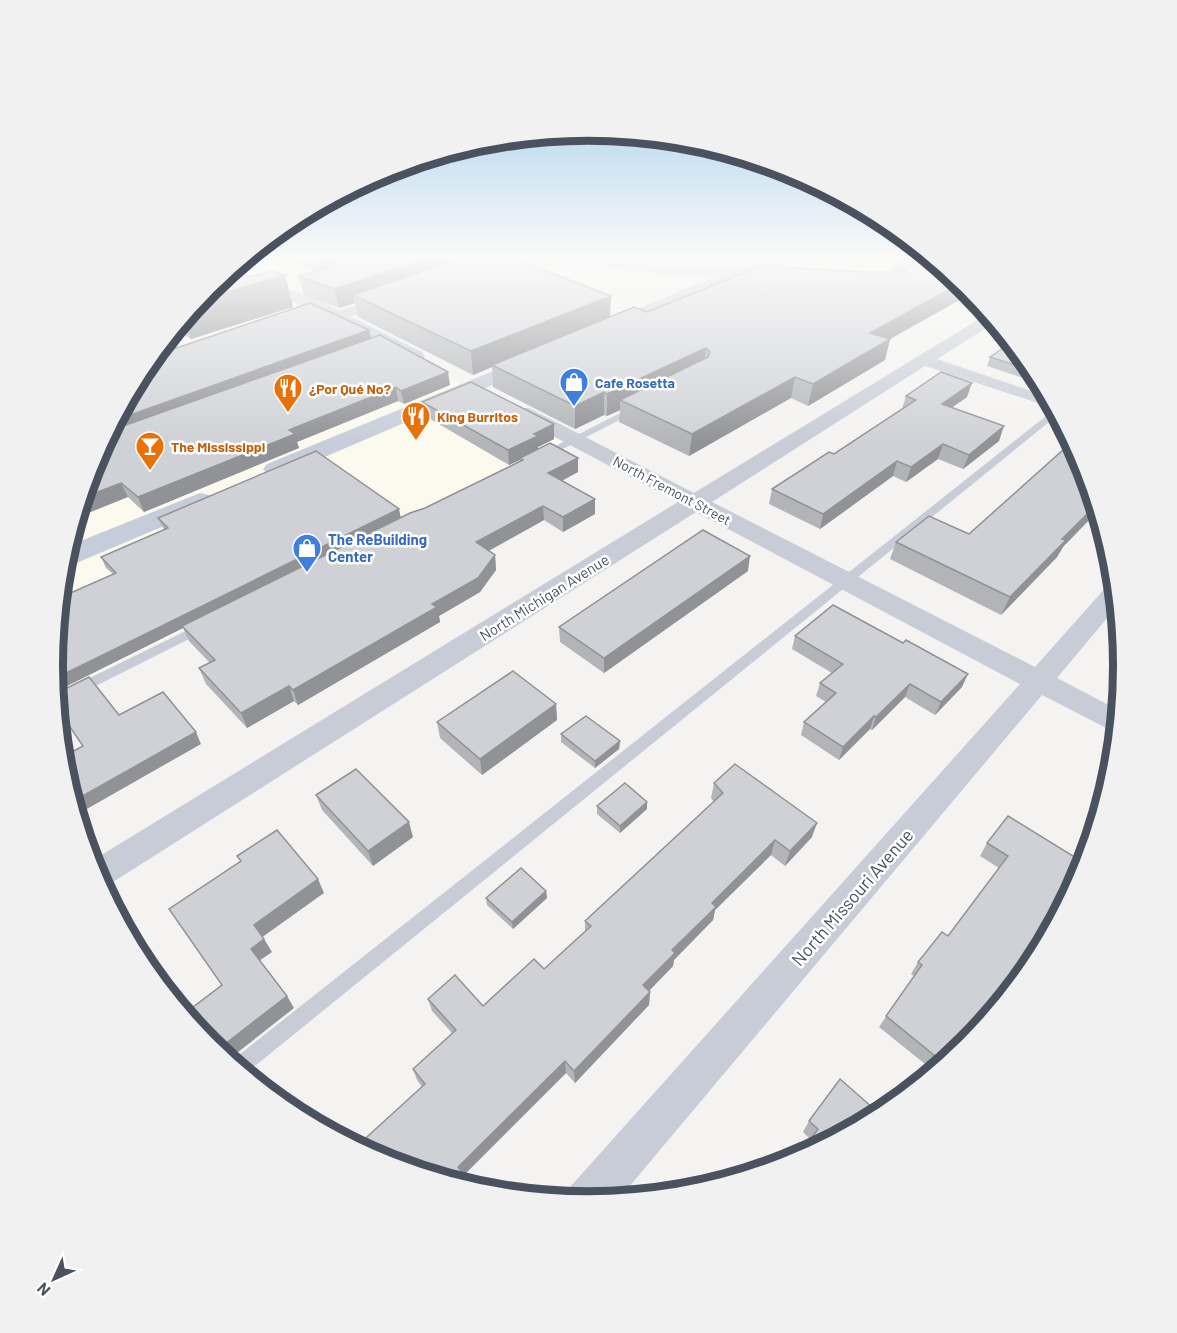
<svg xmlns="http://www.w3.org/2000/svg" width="1177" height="1333" viewBox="0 0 1177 1333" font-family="Barlow,sans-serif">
  <rect width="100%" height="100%" fill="#f4f3f2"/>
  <!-- commercial -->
  <polygon fill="#fcfaee" points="385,345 567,440 55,694 53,666 63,562 93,461 100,449"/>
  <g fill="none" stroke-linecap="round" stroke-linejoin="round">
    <!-- lane -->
    <g fill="#c7ccd6" fill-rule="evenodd">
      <polygon points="636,405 639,406 639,410 547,457 543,458 538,455"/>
      <polygon points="1055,409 1059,414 245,1074 230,1062"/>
      <polygon points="202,623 208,627 207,630 56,706 55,695"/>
    </g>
    <!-- street -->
    <g fill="#c7ccd6" fill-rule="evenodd">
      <polygon points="548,257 592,257 673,267 763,271 770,275 763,279 673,275 555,261"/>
      <polygon points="390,294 398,299 395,302 338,321 330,316 332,313"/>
      <polygon points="989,313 996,322 937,359 1049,397 1056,409 925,366 712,502 1035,667 1108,585 1116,583 1118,605 1057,678 1120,711 1118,734 1042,695 618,1200 588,1202 566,1200 571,1186 1020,684 696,512 102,889 90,862 678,502 515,416 513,412 515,408 529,408 694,493"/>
    </g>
    <!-- secondary -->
    <g fill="#c6cdda" fill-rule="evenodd">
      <polygon points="773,257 797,257 795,261 702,295 631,326 624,328 614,322 617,318 690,287"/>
      <polygon points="245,279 308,295 422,352 425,356 422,360 408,360 296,303 239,288 236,284"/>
      <polygon points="532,355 539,357 542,361 539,365 285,474 276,477 267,474 263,469 267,464"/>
      <polygon points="200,493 209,495 213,501 209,507 74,564 62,566 68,546"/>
    </g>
  </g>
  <!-- wall -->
  <g fill="#b2b4b8">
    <polygon points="285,257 510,257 610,316 647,312 864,272 894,272 890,260 890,257 931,257 968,288 972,293 890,339 885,360 808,406 791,398 689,456 619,422 620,410 607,416 604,415 575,429 493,387 492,367 473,375 358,317 355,303 339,308 304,295 299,276 315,272"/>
    <polygon points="210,287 293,307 191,339 175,329"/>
    <polygon points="369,330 371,338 450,385 404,404 398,401 297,442 299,448 144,512 128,497 100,460 96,456 143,368"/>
    <polygon points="1006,335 1034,369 1026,379 987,366 990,357 1010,344 1004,341"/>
    <polygon points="906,396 967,397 952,407 999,441 963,469 938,459 906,482 893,476 820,529 769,504 772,489 834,454 902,409"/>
    <polygon points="422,402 554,424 554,439 538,447 538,449 578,458 578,472 562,481 595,514 563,532 544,520 489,551 495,555 496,570 480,592 439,616 440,622 298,705 294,701 247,728 206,684 199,668 210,663 189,641 183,628 55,692 52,666 113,574 106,568 101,557 164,530 158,518 400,517 425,508 520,461 520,460 509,465 425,416"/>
    <polygon points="969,534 1063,547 1057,557 1001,615 890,559 896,542"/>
    <polygon points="748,571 604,673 560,642 559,627"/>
    <polygon points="795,636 962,687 935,715 905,697 872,730 870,729 839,760 801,735 804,722 826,702 816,696 820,683 832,673 792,649"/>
    <polygon points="556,704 557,720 482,775 440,738 437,722"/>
    <polygon points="561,734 620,741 619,749 595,768 561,742"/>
    <polygon points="714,783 812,837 785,866 771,855 715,910 713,920 674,960 673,966 649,991 650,992 649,1005 575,1083 566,1073 464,1175 383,1162 422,1087 417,1080 413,1069 452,1033 432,1011 428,999 483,1006 544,969 585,932 585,921 714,802 711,798"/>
    <polygon points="316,795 413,837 373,866 322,810"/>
    <polygon points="597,806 647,809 620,833 597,814"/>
    <polygon points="987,843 1075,858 967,1046 935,1072 879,1027 914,976 911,974 918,962 948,936 999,868 980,856"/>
    <polygon points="546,891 547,898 513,929 487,905 486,898"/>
    <polygon points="881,1115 811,1140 803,1132 809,1121"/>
  </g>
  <!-- shaded-wall -->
  <g fill="#919296">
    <polygon points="336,257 338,269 336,266 330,263 332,272 323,276 319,258"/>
    <polygon points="434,257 485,257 353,295 355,303 339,308 334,289"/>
    <polygon points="285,275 293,307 191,339 184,319 199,300"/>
    <polygon points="961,283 972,293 865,353 870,333"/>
    <polygon points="611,296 610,318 492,365 492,367 473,375 471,351"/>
    <polygon points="369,330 372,342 105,439 116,420"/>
    <polygon points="890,339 885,360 808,406 813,384"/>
    <polygon points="706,348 703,369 620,400 620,410 607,416 607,394"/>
    <polygon points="1033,368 1036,372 1026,379 1030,370"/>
    <polygon points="448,372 450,385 404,404 401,391"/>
    <polygon points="795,377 791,398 689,456 692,434"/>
    <polygon points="972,383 967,397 937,418 942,404"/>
    <polygon points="396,387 398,401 297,442 299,448 144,512 138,497 289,430"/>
    <polygon points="604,392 604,415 575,429 575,406"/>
    <polygon points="554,424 554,439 538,447 538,450 520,458 520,460 509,465 508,450 534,434"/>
    <polygon points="1004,426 999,441 963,469 969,455"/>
    <polygon points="943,444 938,459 906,482 911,467"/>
    <polygon points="578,458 578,472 549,487 548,473"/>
    <polygon points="897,461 893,476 820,529 823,514"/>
    <polygon points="121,483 128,497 76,518 82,498"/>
    <polygon points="595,499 595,514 563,532 563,517"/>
    <polygon points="1097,504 1099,510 1063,547 1057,557 1001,615 1010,597 1062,539"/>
    <polygon points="543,506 544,520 477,557 476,542"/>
    <polygon points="399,509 401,519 182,626 183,628 55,692 54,679"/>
    <polygon points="495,555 496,570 480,592 439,616 440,622 298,705 293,690 432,604"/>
    <polygon points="750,556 748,571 604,673 604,658"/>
    <polygon points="968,674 962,687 935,715 941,702"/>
    <polygon points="910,684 905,697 872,730 876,717"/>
    <polygon points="289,686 294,701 247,728 241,713"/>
    <polygon points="556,704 557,720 482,775 480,759"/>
    <polygon points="874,716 870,729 839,760 843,747"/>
    <polygon points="196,732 201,744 78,814 74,809 72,802"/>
    <polygon points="620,741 619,749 595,768 595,761"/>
    <polygon points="647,802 647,809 620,833 620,826"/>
    <polygon points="409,822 413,837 373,866 368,851"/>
    <polygon points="817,823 812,837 785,866 790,851"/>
    <polygon points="775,840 771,855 715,910 713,920 674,960 673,966 642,998 643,985 712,903"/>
    <polygon points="318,879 324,893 261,938 254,925"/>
    <polygon points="546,891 547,898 513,929 512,922"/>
    <polygon points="264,939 272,952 259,961 251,949"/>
    <polygon points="650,992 649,1005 575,1083 574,1071"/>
    <polygon points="287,996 294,1008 228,1060 216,1051"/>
    <polygon points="565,1061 566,1073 462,1177 458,1167"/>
  </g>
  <!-- building -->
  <g fill="#cfd1d6" stroke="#919296" stroke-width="1.5">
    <polygon points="342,257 434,257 334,289 299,276 336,266 330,263"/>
    <polygon points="465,257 510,257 611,296 471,351 353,295"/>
    <polygon points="761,266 864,272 907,272 905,267 944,268 961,283 870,333 890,339 813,384 795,377 692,434 620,400 708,357 710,352 706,348 607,394 604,392 575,406 492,365 634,307 647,312"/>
    <polygon points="232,269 249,277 272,271 285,275 199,300 210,287"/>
    <polygon points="310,303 369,330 116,420 143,368 153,356"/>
    <polygon points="380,335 448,372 401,391 396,387 289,430 295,434 138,497 121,483 82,498 93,462 106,457 99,451 109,431"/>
    <polygon points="1012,342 1033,368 1030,370 990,357"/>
    <polygon points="941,372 972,383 942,404 1004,426 969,455 943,444 911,467 897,461 823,514 772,489 829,452 834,454 916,400 906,396"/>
    <polygon points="471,382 554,424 534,434 538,436 508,450 422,402"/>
    <polygon points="1073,441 1084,462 1097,504 1062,539 1066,540 1010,597 896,542 929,516 969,534"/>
    <polygon points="550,443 578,458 548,473 595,499 563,517 543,506 476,542 495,555 478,578 432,604 437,607 293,690 289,686 241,713 199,668 215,660 182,626 410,513 425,508 523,460 520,458"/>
    <polygon points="316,451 399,509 54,679 52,666 59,598 116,573 101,557 168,528 158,518"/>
    <polygon points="703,530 750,556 604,658 559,627"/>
    <polygon points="833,605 903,643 906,640 968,674 941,702 910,684 876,717 874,716 843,747 804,722 836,693 820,683 843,664 795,636"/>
    <polygon points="513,671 556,704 480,759 437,722"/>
    <polygon points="89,677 119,715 163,692 196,732 72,802 63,771 61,758 83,746 57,708 55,694"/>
    <polygon points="586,716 620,741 595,761 561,734"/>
    <polygon points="735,764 817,823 790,851 775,840 712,903 716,907 672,950 675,953 643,985 650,992 574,1071 565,1061 458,1167 474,1187 472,1189 383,1162 359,1148 357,1146 425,1084 413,1069 456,1030 428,999 455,975 483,1006 534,959 544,969 591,926 585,921 723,793 714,783"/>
    <polygon points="356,769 409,822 368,851 316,795"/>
    <polygon points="625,783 647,802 620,826 597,806"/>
    <polygon points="1008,816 1076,858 1080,852 1088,857 1084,872 1034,965 967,1046 945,1064 886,1016 922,965 918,962 942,932 948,936 1008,856 987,843"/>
    <polygon points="277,830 318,879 254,925 264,939 251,949 287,996 216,1051 209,1045 184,1014 222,985 169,909 241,861 237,856"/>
    <polygon points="521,868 546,891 512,922 486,898"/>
    <polygon points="840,1079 881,1115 795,1161 818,1129 809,1121"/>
  </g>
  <!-- sky -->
  <linearGradient id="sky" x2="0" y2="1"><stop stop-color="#85bee9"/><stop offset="0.58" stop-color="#fafaf9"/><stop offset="1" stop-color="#fafaf9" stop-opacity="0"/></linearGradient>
  <rect width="1177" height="444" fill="url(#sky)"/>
  <!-- icons -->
  <defs>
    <g id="shop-pin" transform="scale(1.5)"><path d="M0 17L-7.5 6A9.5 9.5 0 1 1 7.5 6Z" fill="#3f7fe0" stroke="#fff"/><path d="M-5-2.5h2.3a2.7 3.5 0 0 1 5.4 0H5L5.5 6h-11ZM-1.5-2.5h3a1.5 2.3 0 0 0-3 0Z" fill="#fff"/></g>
    <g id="restaurant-pin" transform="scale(1.5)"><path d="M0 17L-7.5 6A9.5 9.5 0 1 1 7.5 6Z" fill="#e8710a" stroke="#fff"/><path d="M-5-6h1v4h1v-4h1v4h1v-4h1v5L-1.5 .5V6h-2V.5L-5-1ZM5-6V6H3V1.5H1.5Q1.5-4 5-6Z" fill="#fff"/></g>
    <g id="bar-pin" transform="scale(1.5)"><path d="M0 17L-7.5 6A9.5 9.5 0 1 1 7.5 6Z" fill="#e8710a" stroke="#fff"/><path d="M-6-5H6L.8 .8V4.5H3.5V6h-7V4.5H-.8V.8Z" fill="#fff"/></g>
  </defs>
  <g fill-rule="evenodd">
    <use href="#shop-pin" x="574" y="382"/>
    <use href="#restaurant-pin" x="288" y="388"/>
    <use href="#restaurant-pin" x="416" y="416"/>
    <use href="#bar-pin" x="150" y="446"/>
    <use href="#shop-pin" x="307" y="548"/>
  </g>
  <g text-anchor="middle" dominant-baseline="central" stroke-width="5" stroke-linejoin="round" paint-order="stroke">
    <!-- far-shop labels -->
    <g font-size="14" font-weight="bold" fill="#366cbe" stroke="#fff" text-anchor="start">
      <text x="595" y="382">Cafe Rosetta</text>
    </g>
    <!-- far-food labels -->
    <g font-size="14" font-weight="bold" fill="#c56008" stroke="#fff" text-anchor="start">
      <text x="309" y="388">¿Por Qué No?</text>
      <text x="437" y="416">King Burritos</text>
      <text x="171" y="446">The Mississippi</text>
    </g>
    <!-- far-street labels -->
    <g font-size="14" fill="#4a5260" stroke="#fff">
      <text transform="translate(672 490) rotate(28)">North Fremont Street</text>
    </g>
    <!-- shop labels -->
    <g font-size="15" font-weight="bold" fill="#366cbe" stroke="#fff" text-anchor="start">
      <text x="328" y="539">The ReBuilding<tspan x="328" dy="17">Center</tspan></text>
    </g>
    <!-- street labels -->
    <g font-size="15" fill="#4a5260" stroke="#fff">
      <text transform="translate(544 597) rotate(-32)">North Michigan Avenue</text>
    </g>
    <!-- near-street labels -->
    <g font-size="18" fill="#4a5260" stroke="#fff">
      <text transform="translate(852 897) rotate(-49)">North Missouri Avenue</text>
    </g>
  </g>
  <!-- crop -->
  <path d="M0 0H1177V1333H0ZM63 666a525 525 0 1 1 1050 0a525 525 0 1 1-1050 0Z" fill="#f1f1f2" fill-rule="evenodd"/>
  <path fill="none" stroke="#4a5260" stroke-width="8" d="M63 666a525 525 0 1 1 1050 0a525 525 0 1 1-1050 0Z"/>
  <!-- north arrow -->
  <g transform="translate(54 1279) rotate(225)" stroke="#ffffff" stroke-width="4.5" paint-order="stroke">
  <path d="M0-4.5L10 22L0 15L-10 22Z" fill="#4a5260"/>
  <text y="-9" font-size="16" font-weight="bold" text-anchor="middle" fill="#4a5260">N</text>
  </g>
</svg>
